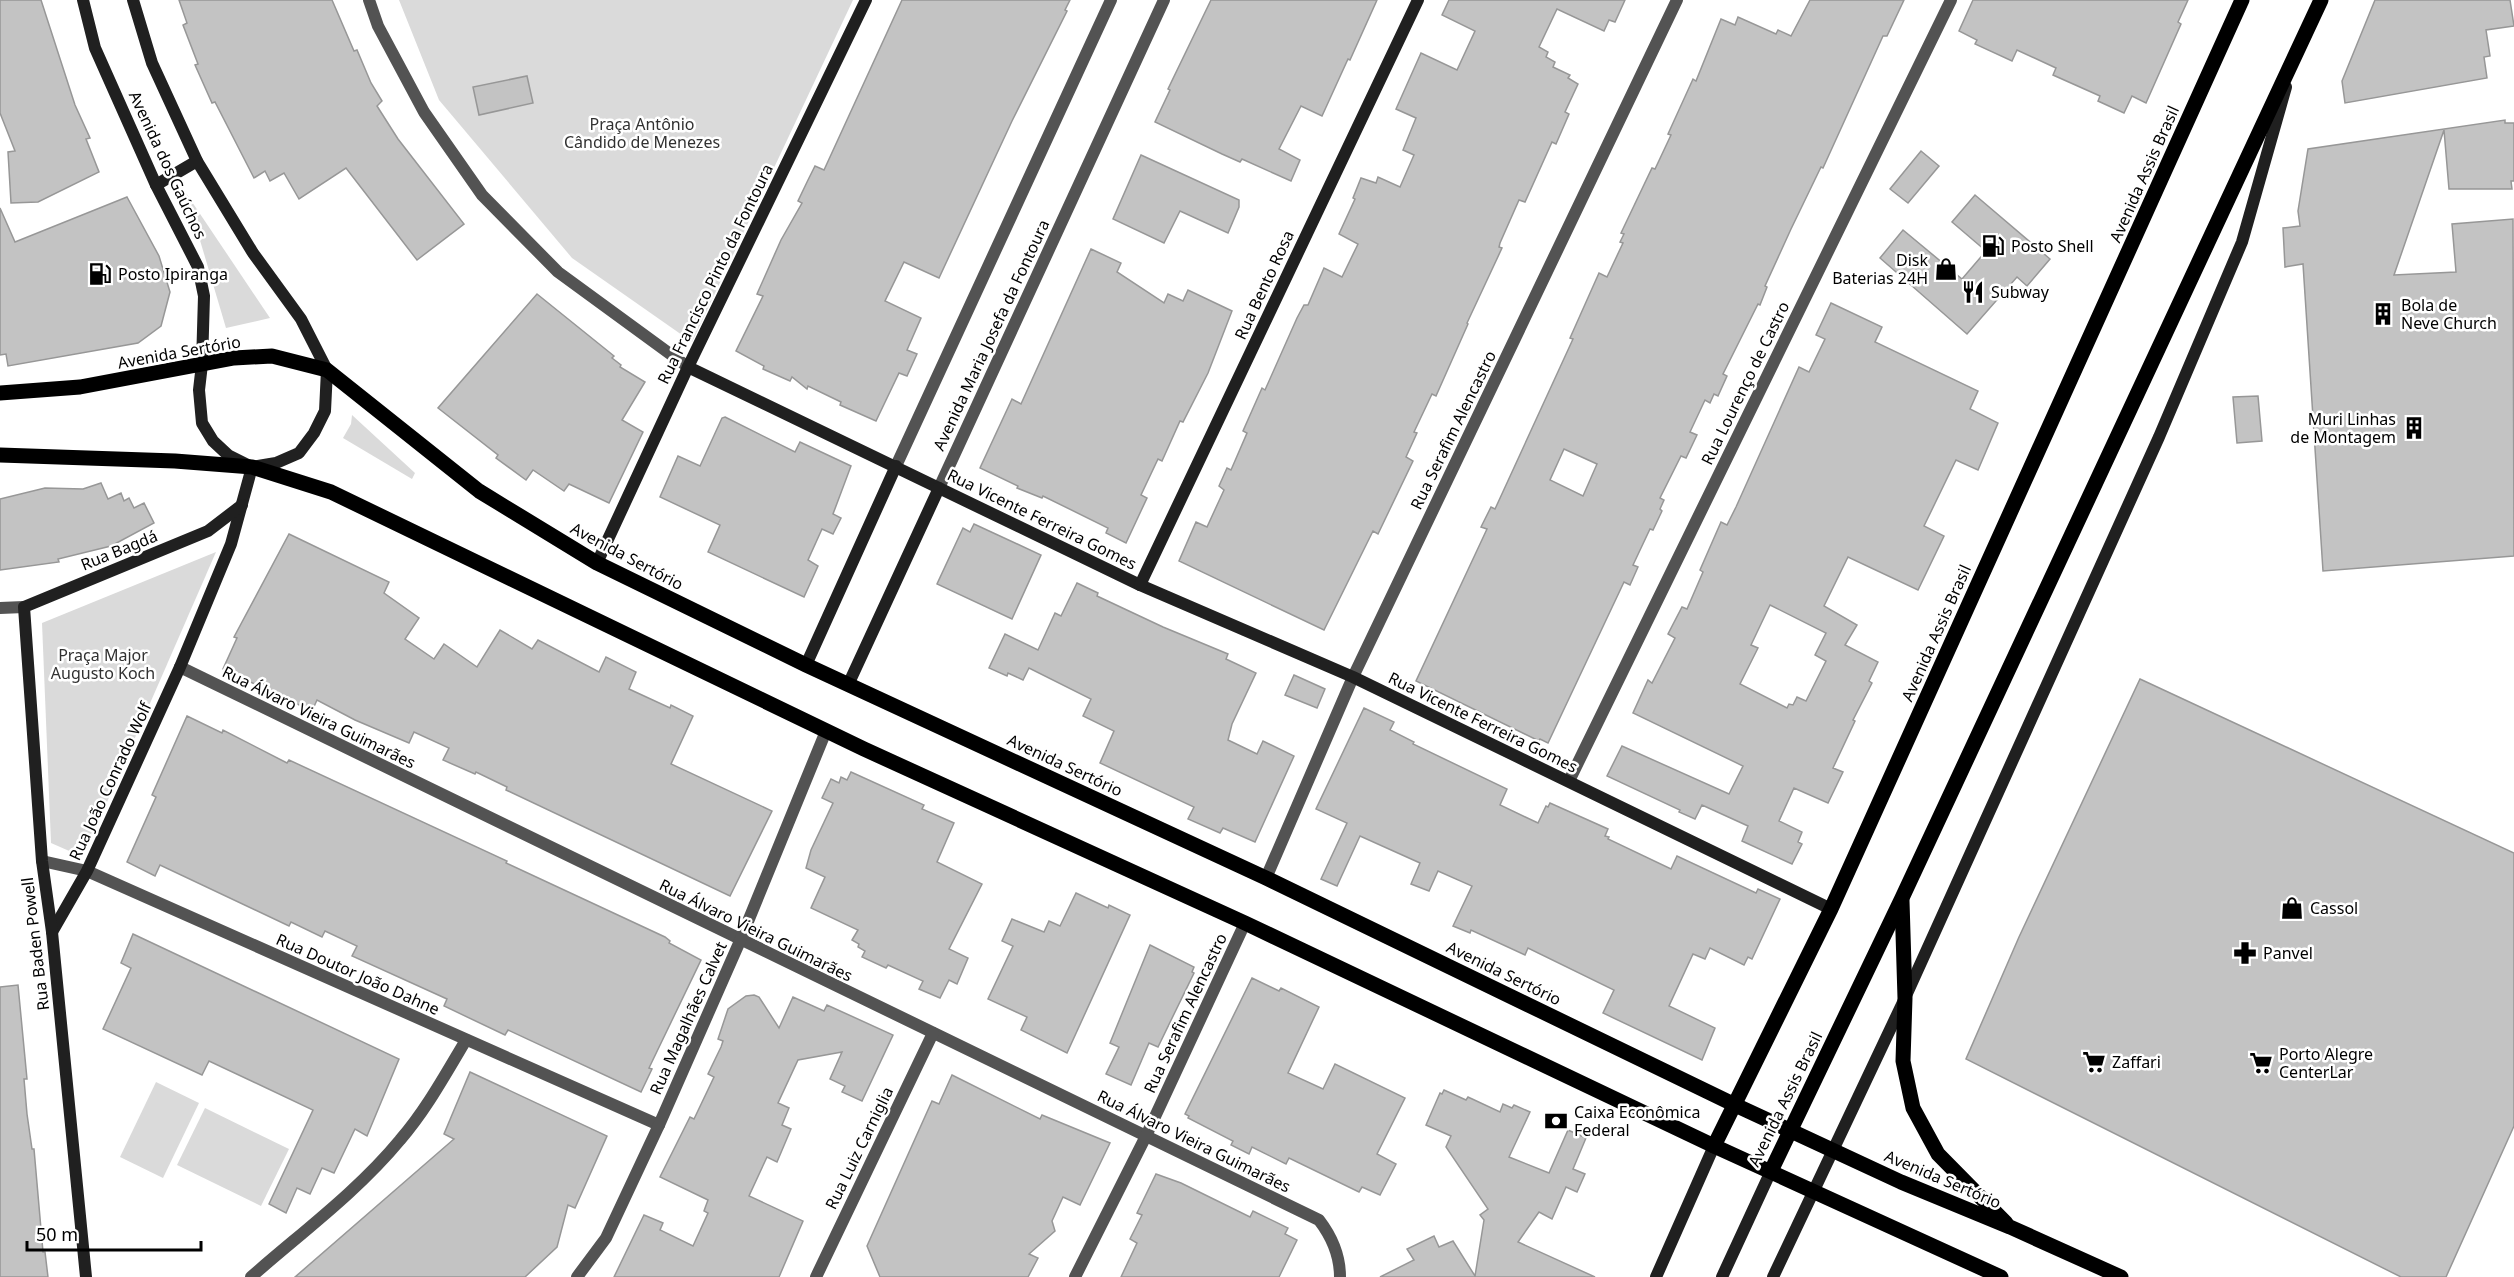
<svg xmlns="http://www.w3.org/2000/svg" width="2514" height="1277" viewBox="0 0 2514 1277" font-family="'Noto Sans',sans-serif">
  <rect width="100%" height="100%" fill="#fff"/>
  <!-- green -->
  <g fill="#dadada">
    <polygon points="399,0 853,0 692,342 572,258 439,100"/>
    <polygon points="186,193 270,318 226,328"/>
    <polygon points="352,415 415,473 412,479 343,438 351,424"/>
    <polygon points="216,552 83,857 51,843 42,623"/>
    <polygon points="156,1082 199,1103 163,1178 120,1157"/>
    <polygon points="205,1108 289,1149 261,1206 177,1165"/>
  </g>
  <!-- building -->
  <g fill="#c3c3c3" stroke="#979797" stroke-width="1.5" fill-rule="evenodd">
    <polygon points="0,0 41,0 75,105 90,138 86,139 99,172 38,202 11,203 8,152 15,151 0,113"/>
    <polygon points="179,0 332,0 354,51 357,50 371,83 382,101 377,106 398,139 464,224 417,260 346,168 299,199 284,173 270,181 265,171 254,178 215,102 212,103 195,65 198,64 183,25 187,23"/>
    <polygon points="902,0 1070,0 1065,10 1067,11 1012,121 939,278 904,262 885,301 921,318 907,350 917,354 907,376 899,373 876,421 840,405 841,402 808,386 807,389 792,377 790,381 763,369 764,366 736,351 763,296 757,294 781,240 802,203 798,201 808,180 815,166 824,170"/>
    <polygon points="1211,0 1377,0 1350,60 1348,59 1322,116 1301,106 1279,149 1300,160 1291,181 1242,159 1240,162 1222,154 1155,122 1170,90 1168,89"/>
    <polygon points="1449,0 1625,0 1615,22 1609,20 1604,31 1557,9 1539,47 1548,52 1546,57 1555,62 1553,67 1570,75 1568,78 1578,84 1565,112 1569,114 1556,144 1552,142 1525,202 1519,200 1500,243 1499,247 1502,248 1467,323 1468,324 1436,396 1432,394 1414,432 1417,433 1406,457 1413,461 1378,534 1373,531 1324,630 1179,561 1196,522 1207,527 1224,490 1219,486 1227,468 1231,470 1247,433 1243,431 1262,388 1265,390 1297,318 1304,305 1308,305 1324,268 1342,277 1358,244 1339,234 1355,199 1353,198 1361,178 1376,183 1378,177 1400,187 1414,155 1403,150 1416,118 1396,109 1421,53 1457,70 1475,31 1442,15"/>
    <path d="M 1810,0 L 1904,0 L 1887,36 L 1883,36 L 1823,168 L 1821,167 L 1791,229 L 1765,286 L 1767,287 L 1760,305 L 1758,304 L 1723,374 L 1727,376 L 1718,396 L 1714,394 L 1710,403 L 1705,400 L 1690,432 L 1697,435 L 1686,458 L 1681,456 L 1660,498 L 1664,500 L 1660,509 L 1662,511 L 1653,530 L 1650,529 L 1633,565 L 1638,567 L 1630,585 L 1624,582 L 1548,743 L 1540,739 L 1539,741 L 1416,681 L 1487,529 L 1481,527 L 1491,507 L 1495,509 L 1573,339 L 1570,338 L 1599,273 L 1607,277 L 1623,243 L 1620,242 L 1624,234 L 1621,233 L 1652,168 L 1655,169 L 1671,135 L 1668,134 L 1693,79 L 1696,81 L 1721,19 L 1735,25 L 1738,17 L 1776,34 L 1778,30 L 1791,36 ZM 1564,449 L 1597,464 L 1583,496 L 1550,480 Z"/>
    <polygon points="1973,0 2188,0 2178,22 2181,24 2146,103 2132,96 2124,113 2098,101 2100,96 2053,75 2056,68 2017,50 2012,61 1975,44 1977,40 1959,31"/>
    <polygon points="2375,0 2510,0 2514,26 2486,30 2490,56 2484,57 2487,78 2345,103 2342,81"/>
    <polygon points="527,76 533,103 479,115 473,87"/>
    <polygon points="2505,120 2505,123 2514,123 2514,181 2511,181 2512,189 2449,189 2444,130 2394,275 2456,272 2452,224 2513,219 2514,556 2323,571 2303,264 2285,267 2283,228 2300,226 2298,211 2308,149"/>
    <polygon points="1921,151 1939,166 1908,203 1890,189"/>
    <polygon points="1141,155 1239,200 1239,207 1228,233 1180,211 1164,243 1113,219"/>
    <polygon points="1975,195 2050,259 2027,286 2017,277 1967,334 1880,258 1903,230 1962,279 1986,251 1952,222"/>
    <polygon points="127,197 159,256 170,292 161,326 138,343 8,366 6,354 0,355 0,208 15,242"/>
    <polygon points="1091,249 1121,263 1117,272 1164,303 1168,294 1183,301 1188,290 1232,311 1208,373 1183,422 1180,421 1162,461 1158,459 1141,495 1147,498 1126,543 1106,533 1108,528 1043,496 1042,498 1017,488 1018,486 980,468 1012,399 1021,404"/>
    <polygon points="537,294 614,356 612,358 621,365 620,367 645,382 622,420 643,432 609,503 569,484 564,491 533,470 526,480 496,458 498,455 438,408"/>
    <path d="M 1831,303 L 1882,327 L 1875,342 L 1978,391 L 1970,409 L 1998,423 L 1978,470 L 1956,460 L 1924,526 L 1944,536 L 1918,590 L 1848,557 L 1824,606 L 1857,625 L 1845,645 L 1878,662 L 1869,681 L 1872,683 L 1853,720 L 1855,721 L 1833,768 L 1843,772 L 1828,803 L 1794,788 L 1779,821 L 1802,832 L 1798,842 L 1802,844 L 1792,864 L 1742,841 L 1748,826 L 1702,805 L 1695,819 L 1679,812 L 1680,810 L 1607,776 L 1622,746 L 1729,794 L 1743,766 L 1633,713 L 1648,680 L 1652,683 L 1675,638 L 1668,634 L 1682,607 L 1687,609 L 1703,572 L 1700,570 L 1721,522 L 1727,525 L 1736,507 L 1799,367 L 1809,372 L 1825,339 L 1816,335 ZM 1770,605 L 1826,633 L 1815,655 L 1826,661 L 1806,701 L 1797,697 L 1793,705 L 1789,704 L 1787,708 L 1740,684 L 1758,648 L 1751,645 Z"/>
    <polygon points="2258,396 2262,441 2237,443 2233,397"/>
    <polygon points="725,417 795,452 800,442 851,466 833,514 841,518 833,534 822,529 808,560 818,566 804,597 708,552 720,525 660,497 678,456 700,466 722,418"/>
    <polygon points="101,483 108,499 121,493 124,501 129,498 134,508 144,503 154,523 111,546 58,559 59,562 0,570 0,499 45,488 83,489"/>
    <polygon points="974,524 1041,555 1012,619 937,584 963,528 970,532"/>
    <polygon points="289,534 389,582 384,593 419,618 405,639 434,659 444,644 477,667 500,630 532,649 538,640 599,672 606,657 636,672 629,689 670,708 671,705 693,716 671,764 772,811 730,896 506,790 507,787 476,772 475,774 443,760 449,748 414,732 409,743 355,720 317,700 312,711 223,669 237,638 234,637"/>
    <polygon points="1077,583 1098,593 1097,596 1163,627 1228,654 1226,659 1256,673 1232,724 1228,740 1257,754 1263,741 1294,756 1255,842 1223,828 1220,833 1188,819 1194,807 1100,763 1114,731 1083,716 1091,699 1029,668 1023,680 1008,673 1007,676 989,668 1005,634 1038,650 1055,613 1061,616"/>
    <polygon points="1294,675 1325,689 1317,708 1285,695"/>
    <polygon points="2140,679 2514,853 2514,1126 2446,1277 2401,1277 1966,1059 2019,937"/>
    <polygon points="1364,708 1394,722 1390,730 1414,742 1413,744 1507,789 1500,805 1538,823 1546,806 1548,807 1550,803 1608,829 1605,836 1609,837 1608,839 1671,869 1677,856 1756,893 1758,889 1780,899 1752,959 1748,957 1744,965 1710,948 1705,959 1693,954 1669,1006 1715,1028 1702,1060 1603,1013 1614,990 1528,948 1525,955 1471,930 1470,933 1453,926 1472,886 1438,871 1429,891 1411,884 1420,863 1360,836 1337,886 1321,879 1347,823 1316,809"/>
    <polygon points="187,716 222,733 223,730 287,763 289,760 507,861 506,863 665,937 670,941 669,943 701,960 649,1068 652,1069 641,1092 508,1030 505,1035 444,1006 447,999 352,956 357,946 325,931 322,937 291,922 289,926 160,865 155,876 127,862 156,797 152,795"/>
    <polygon points="851,772 924,805 922,809 954,823 937,862 982,884 949,949 968,958 957,984 949,980 940,998 919,989 923,981 888,965 886,968 862,957 865,951 858,947 859,944 852,940 858,930 811,908 825,877 806,868 811,850 833,803 822,798 831,779 839,783 841,777 847,780"/>
    <polygon points="1076,893 1108,908 1109,905 1130,915 1067,1053 1021,1030 1027,1017 988,999 1013,946 1002,941 1012,919 1044,932 1049,921 1060,926"/>
    <polygon points="133,934 399,1059 367,1136 355,1129 334,1173 322,1168 310,1194 297,1188 286,1213 269,1204 313,1110 209,1061 202,1075 103,1029 131,968 121,963"/>
    <polygon points="1150,945 1194,967 1192,972 1194,973 1158,1047 1149,1043 1131,1085 1106,1074 1119,1047 1110,1043"/>
    <polygon points="1252,978 1279,991 1281,988 1319,1007 1288,1073 1323,1089 1335,1064 1405,1098 1377,1154 1396,1164 1380,1195 1362,1187 1359,1192 1289,1158 1286,1164 1252,1147 1249,1154 1231,1145 1233,1141 1188,1118 1189,1116 1185,1114"/>
    <polygon points="18,985 27,1079 24,1079 27,1114 32,1149 34,1149 43,1252 45,1252 48,1277 0,1277 0,987"/>
    <polygon points="754,995 759,997 779,1028 793,997 824,1011 827,1005 893,1035 862,1101 842,1092 845,1086 830,1079 842,1052 798,1060 778,1103 789,1108 782,1125 791,1129 777,1162 767,1157 749,1196 803,1221 779,1277 614,1277 644,1215 663,1223 660,1230 693,1246 708,1213 704,1211 708,1200 660,1177 690,1117 694,1119 714,1077 708,1074 721,1047 723,1041 718,1039 728,1009 746,996"/>
    <polygon points="470,1072 607,1136 575,1208 568,1205 557,1247 525,1277 295,1277 454,1139 444,1134"/>
    <polygon points="952,1075 1040,1119 1042,1115 1110,1143 1080,1205 1063,1197 1052,1221 1055,1231 1029,1254 1038,1258 1028,1277 880,1277 867,1246 932,1101 939,1104"/>
    <polygon points="1444,1090 1466,1100 1468,1097 1500,1112 1503,1104 1512,1108 1514,1105 1530,1112 1509,1157 1549,1173 1568,1130 1586,1138 1573,1169 1585,1174 1577,1192 1566,1187 1552,1219 1539,1212 1518,1242 1595,1277 1380,1277 1414,1260 1407,1249 1434,1236 1439,1247 1453,1241 1475,1276 1484,1220 1480,1215 1488,1209 1446,1147 1451,1136 1426,1125 1440,1093 1442,1094"/>
    <polygon points="1156,1174 1181,1183 1250,1217 1253,1211 1288,1228 1285,1234 1297,1240 1279,1277 1121,1277 1137,1243 1130,1239 1142,1215 1137,1213"/>
  </g>
  <g fill="none" stroke-linecap="round" stroke-linejoin="round">
    <!-- street -->
    <g stroke="#535353" stroke-width="12">
      <polyline points="369,0 378,26 424,112 482,195 558,272 688,367"/>
      <polyline points="896,466 1111,0"/>
      <polyline points="939,488 1164,0"/>
      <polyline points="0,608 24,607"/>
      <path d="M 180,667 L 1319,1220 C 1332,1237 1340,1255 1340,1277"/>
      <polyline points="1569,781 1951,0"/>
      <polyline points="42,861 87,871 659,1125"/>
      <polyline points="1266,878 1353,677 1677,0"/>
      <path d="M 251,1277 C 301,1233 357,1192 400,1140 C 426,1110 445,1075 466,1040"/>
      <polyline points="577,1277 606,1238 659,1125 740,941 826,731"/>
      <polyline points="816,1277 933,1033"/>
      <polyline points="1075,1277 1146,1136 1245,923"/>
    </g>
    <!-- secondary -->
    <g stroke="#202020" stroke-width="12">
      <polyline points="83,0 95,48 156,185 198,267 204,296 202,364 199,390 202,423 213,441 228,455 250,466"/>
      <polyline points="133,0 152,63 197,161 253,253 301,319 327,370 325,411 314,433 299,453 276,463 252,467"/>
      <polyline points="156,185 197,161"/>
      <polyline points="688,367 1140,585 1353,677 1831,909"/>
      <polyline points="597,563 688,367 866,0"/>
      <polyline points="1140,585 1418,0"/>
      <polyline points="806,665 896,466"/>
      <polyline points="848,685 939,488"/>
      <polyline points="52,932 87,871 180,667 231,544 252,467"/>
      <polyline points="86,1277 52,932 42,861 24,607 208,531 242,505"/>
      <polyline points="1656,1277 1714,1146"/>
      <polyline points="1722,1277 1771,1171"/>
      <polyline points="1773,1277 1905,998 2159,437 2242,242 2286,87"/>
    </g>
    <!-- primary -->
    <g stroke="#000" stroke-width="15">
      <polyline points="0,393 80,387 234,358 272,356 327,370 479,491 597,563 806,665 1266,878 1733,1104 1901,1182 2010,1227 2121,1277"/>
      <polyline points="0,455 175,461 252,467 331,492 864,749 1245,923 1714,1146 2001,1277"/>
      <polyline points="1902,901 1905,998 1903,1061 1913,1108 1938,1154 2006,1223"/>
      <polyline points="1714,1146 1831,909 2242,0"/>
      <polyline points="1771,1171 1902,898 2321,0"/>
    </g>
  </g>
  <!-- icons -->
  <defs>
    <g id="fuel-bare" transform="scale(1.8)"><path d="M-5.5-6h7V0h2V4h1.3V-2.5L3-4.5l.8-.8L6-3V5H2.5V1h-1V6h-7ZM-4.2-4.7v3.2H.2V-4.7Z" fill="#000" stroke="#fff" stroke-width="2.5" paint-order="stroke"/></g>
    <g id="shop-bare" transform="scale(1.8)"><path d="M-5-2.5h2.3a2.7 3.5 0 0 1 5.4 0H5L5.5 6h-11ZM-1.5-2.5h3a1.5 2.3 0 0 0-3 0Z" fill="#000" stroke="#fff" stroke-width="2.5" paint-order="stroke"/></g>
    <g id="restaurant-bare" transform="scale(1.8)"><path d="M-5-6h1v4h1v-4h1v4h1v-4h1v5L-1.5 .5V6h-2V.5L-5-1ZM5-6V6H3V1.5H1.5Q1.5-4 5-6Z" fill="#000" stroke="#fff" stroke-width="2.5" paint-order="stroke"/></g>
    <g id="building-bare" transform="scale(1.8)"><path d="M-4-6H4V6H1V3H-1V6H-4ZM-2.5-4.3h1.7v1.8h-1.7ZM.8-4.3h1.7v1.8H.8ZM-2.5-1h1.7V.8h-1.7ZM.8-1h1.7V.8H.8Z" fill="#000" stroke="#fff" stroke-width="2.5" paint-order="stroke"/></g>
    <g id="pharmacy-bare" transform="scale(1.8)"><path d="M-2-6h4v4h4v4h-4v4h-4v-4h-4v-4h4Z" fill="#000" stroke="#fff" stroke-width="2.5" paint-order="stroke"/></g>
    <g id="supermarket-bare" transform="scale(1.8)"><path d="M-6-5.5h2.5l.6 2H6L4.5 2H-2.5L-4.4-4H-6ZM-1.5 3.2a1.3 1.3 0 1 0 .1 0ZM3 3.2a1.3 1.3 0 1 0 .1 0Z" fill="#000" stroke="#fff" stroke-width="2.5" paint-order="stroke"/></g>
    <g id="bank-bare" transform="scale(1.8)"><path d="M-6-4H6V4H-6ZM0-2.3a2.3 2.3 0 1 0 0 4.6a2.3 2.3 0 1 0 0-4.6Z" fill="#000" stroke="#fff" stroke-width="2.5" paint-order="stroke"/></g>
  </defs>
  <g fill-rule="evenodd">
    <use href="#fuel-bare" x="1993" y="246"/>
    <use href="#shop-bare" x="1946" y="269"/>
    <use href="#fuel-bare" x="100" y="274"/>
    <use href="#restaurant-bare" x="1973" y="292"/>
    <use href="#building-bare" x="2383" y="314"/>
    <use href="#building-bare" x="2414" y="428"/>
    <use href="#shop-bare" x="2292" y="908"/>
    <use href="#pharmacy-bare" x="2245" y="953"/>
    <use href="#supermarket-bare" x="2094" y="1062"/>
    <use href="#supermarket-bare" x="2261" y="1063"/>
    <use href="#bank-bare" x="1556" y="1121"/>
  </g>
  <g text-anchor="middle" dominant-baseline="central" stroke-width="5" stroke-linejoin="round" paint-order="stroke">
    <!-- park labels -->
    <g font-size="16" fill="#313131" stroke="#fff">
      <text x="642" y="124">Praça Antônio<tspan x="642" dy="18">Cândido de Menezes</tspan></text>
      <text x="103" y="655">Praça Major<tspan x="103" dy="18">Augusto Koch</tspan></text>
    </g>
    <!-- street labels -->
    <g font-size="16" fill="#000" stroke="#fff">
      <text transform="translate(168 165) rotate(65)">Avenida dos Gaúchos</text>
      <text transform="translate(2144 174) rotate(-66)">Avenida Assis Brasil</text>
      <text transform="translate(715 274) rotate(-64)">Rua Francisco Pinto da Fontoura</text>
      <text transform="translate(1264 285) rotate(-65)">Rua Bento Rosa</text>
      <text transform="translate(991 335) rotate(-65)">Avenida Maria Josefa da Fontoura</text>
      <text transform="translate(179 352) rotate(-10)">Avenida Sertório</text>
      <text transform="translate(1745 383) rotate(-64)">Rua Lourenço de Castro</text>
      <text transform="translate(1453 430) rotate(-64)">Rua Serafim Alencastro</text>
      <text transform="translate(1042 519) rotate(26)">Rua Vicente Ferreira Gomes</text>
      <text transform="translate(119 550) rotate(-22)">Rua Bagdá</text>
      <text transform="translate(627 556) rotate(28)">Avenida Sertório</text>
      <text transform="translate(1936 633) rotate(-66)">Avenida Assis Brasil</text>
      <text transform="translate(319 717) rotate(26)">Rua Álvaro Vieira Guimarães</text>
      <text transform="translate(1483 722) rotate(26)">Rua Vicente Ferreira Gomes</text>
      <text transform="translate(1065 765) rotate(25)">Avenida Sertório</text>
      <text transform="translate(110 781) rotate(-65)">Rua João Conrado Wolf</text>
      <text transform="translate(756 930) rotate(26)">Rua Álvaro Vieira Guimarães</text>
      <text transform="translate(35 944) rotate(-97)">Rua Baden Powell</text>
      <text transform="translate(1504 973) rotate(26)">Avenida Sertório</text>
      <text transform="translate(358 974) rotate(24)">Rua Doutor João Dahne</text>
      <text transform="translate(1185 1013) rotate(-65)">Rua Serafim Alencastro</text>
      <text transform="translate(688 1018) rotate(-66)">Rua Magalhães Calvet</text>
      <text transform="translate(1785 1099) rotate(-64)">Avenida Assis Brasil</text>
      <text transform="translate(1194 1141) rotate(26)">Rua Álvaro Vieira Guimarães</text>
      <text transform="translate(859 1148) rotate(-64)">Rua Luiz Carniglia</text>
      <text transform="translate(1943 1179) rotate(23)">Avenida Sertório</text>
    </g>
    <!-- poi labels -->
    <g font-size="16" fill="#000" stroke="#fff" text-anchor="start">
      <text x="2011" y="246">Posto Shell</text>
      <text x="1928" y="260" text-anchor="end">Disk<tspan x="1928" dy="18">Baterias 24H</tspan></text>
      <text x="118" y="274">Posto Ipiranga</text>
      <text x="1991" y="292">Subway</text>
      <text x="2401" y="305">Bola de<tspan x="2401" dy="18">Neve Church</tspan></text>
      <text x="2396" y="419" text-anchor="end">Muri Linhas<tspan x="2396" dy="18">de Montagem</tspan></text>
      <text x="2310" y="908">Cassol</text>
      <text x="2263" y="953">Panvel</text>
      <text x="2279" y="1054">Porto Alegre<tspan x="2279" dy="18">CenterLar</tspan></text>
      <text x="2112" y="1062">Zaffari</text>
      <text x="1574" y="1112">Caixa Econômica<tspan x="1574" dy="18">Federal</tspan></text>
    </g>
  </g>
  <!-- scale -->
  <path d="M27 1241v9h174v-9" fill="none" stroke="#000000" stroke-width="3"/>
  <text x="36" y="1241" font-size="18" fill="#000000" stroke="#ffffff" stroke-width="4.5" paint-order="stroke">50 m</text>
</svg>
